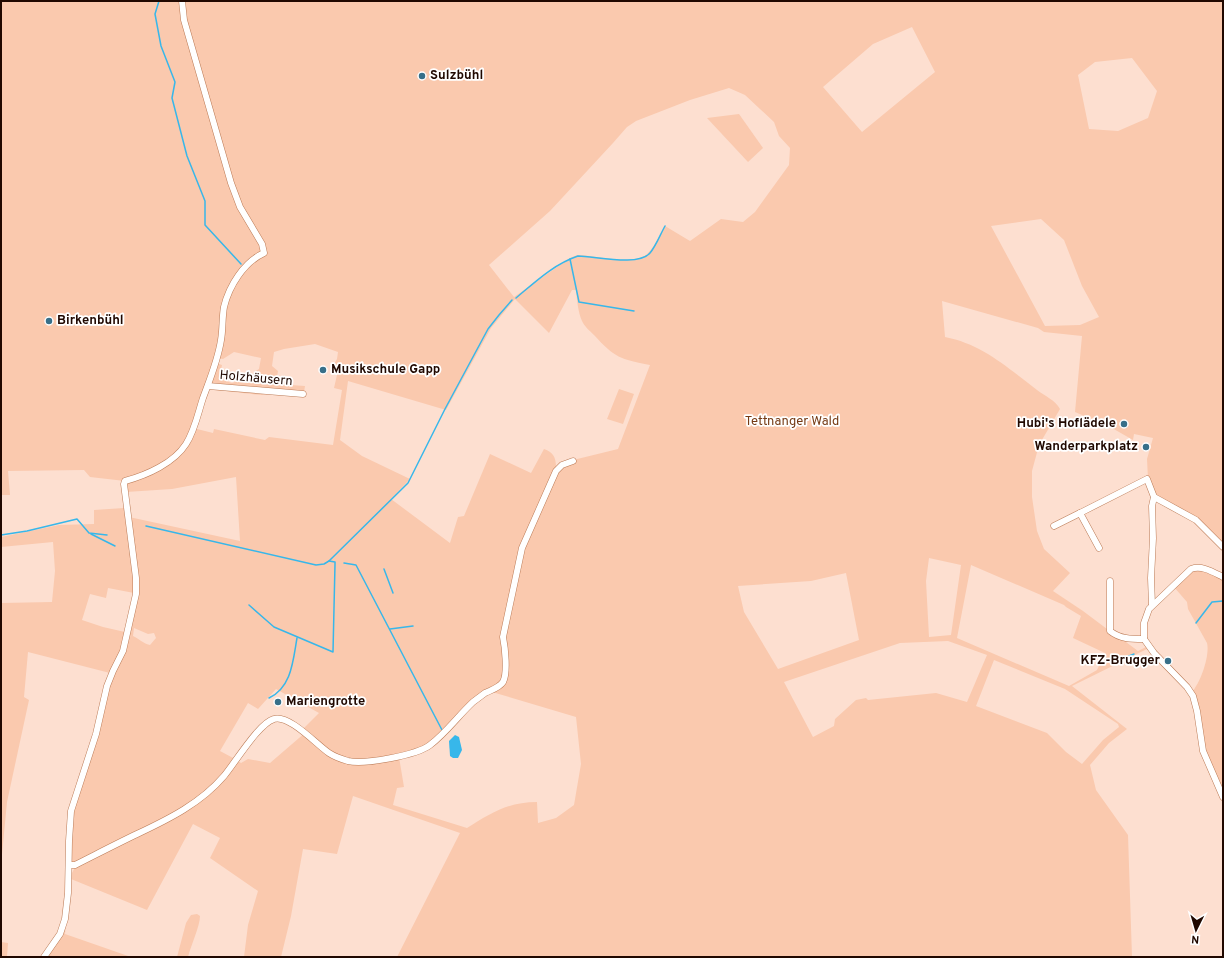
<svg xmlns="http://www.w3.org/2000/svg" width="1224" height="958" viewBox="0 0 1224 958" font-family="Overpass,sans-serif">
  <rect width="100%" height="100%" fill="#fddfd0"/>
  <!-- green -->
  <g fill="#fac9ae" fill-rule="evenodd">
    <path d="M 1,1 L 1223,1 L 1223,545 L 1197,518 L 1154,496 L 1151,490 L 1148,479 L 1147,459 L 1153,438 L 1134,434 L 1133,440 L 1112,428 L 1075,412 L 1082,336 L 1044,332 L 1038,328 L 942,301 L 945,337 C 982,344 1008,368 1037,390 C 1045,396 1055,400 1060,409 L 1039,445 L 1032,471 L 1032,497 L 1037,531 L 1044,549 L 1070,573 L 1053,591 L 1083,611 L 1119,638 L 1129,640 L 1126,642 L 1138,651 L 1146,647 L 1147,649 L 1072,686 L 1127,729 L 1109,743 L 1090,765 L 1096,790 L 1128,835 L 1132,957 L 397,957 L 460,833 L 353,796 L 337,854 L 303,849 L 291,916 L 281,957 L 244,957 L 248,925 L 258,891 L 210,858 L 220,838 L 193,824 L 147,910 L 71,879 L 72,873 L 75,867 L 178,817 L 208,796 L 238,761 L 241,763 L 248,759 L 270,763 L 306,732 L 303,729 L 319,713 L 276,689 L 258,709 L 248,703 L 220,751 L 235,759 L 210,789 L 175,814 L 77,862 L 72,863 L 70,845 L 72,816 L 95,744 L 109,684 L 124,650 L 126,632 L 128,633 L 138,597 L 134,593 L 108,588 L 106,598 L 90,594 L 82,620 L 103,627 L 125,632 C 123,648 117,659 110,673 L 28,652 L 24,697 L 29,700 L 7,802 L 1,865 L 1,603 L 52,602 L 55,571 L 53,542 L 1,547 L 1,537 L 59,525 L 94,524 L 94,510 L 124,508 L 129,543 L 133,544 L 129,517 L 240,541 L 236,477 L 172,489 L 126,492 L 125,481 L 90,477 L 84,470 L 8,471 L 10,495 L 1,495 ZM 912,27 L 935,72 L 862,132 L 823,87 L 873,44 ZM 1132,58 L 1157,91 L 1148,118 L 1118,131 L 1089,129 L 1078,75 L 1095,62 ZM 729,88 L 745,95 L 774,122 L 779,136 L 790,148 L 789,165 L 755,212 L 743,222 L 721,219 L 690,241 L 665,226 C 660,235 655,246 648,253 C 635,267 596,255 577,255 L 570,258 L 514,297 L 489,265 L 550,211 L 613,143 L 627,127 L 636,121 L 690,100 ZM 1041,219 L 1064,240 L 1082,286 L 1099,317 L 1080,325 L 1045,326 L 991,226 ZM 572,290 L 576,290 C 577,300 578,312 582,321 C 584,326 590,331 594,335 C 615,358 620,359 650,365 L 618,449 L 565,462 L 556,467 C 556,457 553,452 544,449 L 531,473 L 490,454 L 464,516 L 458,517 L 450,543 L 391,499 L 410,479 L 362,456 L 340,440 L 348,381 L 446,410 L 491,328 L 515,299 L 549,333 ZM 315,344 L 338,352 L 337,359 L 334,364 L 337,375 L 334,388 L 342,390 L 333,445 L 269,437 L 265,440 L 214,429 L 213,433 L 193,428 L 207,389 L 261,395 L 273,392 L 304,392 L 305,386 L 276,384 L 278,371 L 272,366 L 274,352 L 284,349 ZM 234,352 L 261,358 L 259,369 L 254,372 L 250,383 L 238,381 L 232,383 L 219,379 L 222,365 L 216,363 L 217,358 L 223,359 ZM 929,558 L 961,565 L 951,635 L 929,637 L 926,581 ZM 971,565 L 1064,605 L 1066,607 L 1081,616 L 1073,638 L 1105,653 L 1097,670 L 1069,686 L 957,638 ZM 846,573 L 859,640 L 778,669 L 744,612 L 738,586 L 811,581 ZM 134,628 L 148,634 L 154,633 L 156,638 L 150,645 C 142,643 140,639 133,636 ZM 948,641 L 987,655 L 967,702 L 936,693 L 868,700 L 866,698 L 856,700 L 835,719 L 834,726 L 813,737 L 784,682 L 900,643 ZM 994,660 L 1065,689 L 1118,724 L 1119,727 L 1103,740 L 1082,764 L 1066,752 L 1047,733 L 976,706 ZM 490,689 L 492,692 L 576,717 L 581,764 L 574,805 L 556,818 L 538,823 L 537,802 C 508,802 491,813 467,828 L 393,805 L 397,788 L 404,787 L 399,757 L 428,748 L 476,698 Z"/>
    <polygon points="739,114 763,148 748,162 707,118"/>
    <polygon points="619,389 634,394 623,424 607,419"/>
    <path d="M 1202,570 L 1223,579 L 1223,792 L 1204,750 L 1192,692 C 1201,682 1210,655 1207,643 L 1188,609 L 1187,602 L 1174,587 L 1192,571 Z"/>
    <path d="M 197,914 L 200,916 C 200,926 191,945 188,957 L 177,957 L 186,923 L 191,915 Z"/>
    <path d="M 66,922 L 65,934 L 131,957 L 47,957 C 56,946 62,935 66,922 Z"/>
    <polygon points="1,942 8,943 7,957 1,957"/>
  </g>
  <!-- water -->
  <polygon fill="#37b7ea" points="455,735 459,737 462,750 458,758 453,758 450,756 449,741"/>
  <g fill="none" stroke-linecap="round" stroke-linejoin="round">
    <!-- stream -->
    <g stroke="#37b7ea" stroke-width="1.5">
      <polyline points="159,1 155,14 161,46 175,82 172,98 187,156 205,201 205,225 241,264"/>
      <polyline points="570,259 579,302 634,311"/>
      <path d="M 516,298 C 535,282 554,264 578,256 C 595,256 638,267 650,253 C 656,246 660,235 665,226"/>
      <polyline points="146,526 316,565 324,564 329,561 408,483 445,409 488,329 499,315 512,300"/>
      <polyline points="91,534 115,546"/>
      <polyline points="1,535 27,531 77,519 89,533 107,535"/>
      <polyline points="344,563 356,565 442,730"/>
      <polyline points="384,569 393,593"/>
      <polyline points="249,605 274,627 333,652 335,564 335,562 329,561"/>
      <polyline points="1196,623 1212,602 1223,601"/>
      <polyline points="390,629 413,626"/>
      <polyline points="1110,661 1119,660 1134,654"/>
      <path d="M 269,698 C 292,687 293,660 297,638"/>
    </g>
    <!-- minor casing -->
    <g stroke="#bb7a55" stroke-width="7">
      <g id="minor">
        <polyline points="208,386 303,394"/>
        <polyline points="1154,497 1196,520 1223,547"/>
        <polyline points="1054,526 1080,513"/>
        <polyline points="1099,548 1080,513 1147,479 1154,497 1152,506 1153,538 1151,578 1152,605"/>
        <path d="M 1223,577 C 1213,572 1202,565 1191,569 L 1149,609 L 1144,623 L 1144,639 L 1154,653 L 1187,687 L 1193,696 L 1197,711 L 1203,751 L 1223,797"/>
        <path d="M 1110,581 L 1110,631 C 1120,639 1131,639 1144,639"/>
        <path d="M 70,865 L 75,865 C 95,855 116,844 137,834 C 169,819 201,803 224,776 C 235,763 259,723 274,719 C 289,714 317,745 329,753 C 335,757 341,759 348,761 C 364,765 417,755 430,745 C 446,733 458,716 473,702 C 477,699 481,696 485,693 C 491,690 499,688 503,682 C 508,673 505,647 503,637 L 522,548 L 556,471 L 562,465 L 573,461"/>
        <path d="M 44,957 L 60,934 L 65,919 L 68,893 L 69,841 L 71,811 L 96,734 L 107,686 L 113,671 L 123,651 L 136,594 L 136,578 L 124,484 L 125,481 C 147,475 174,463 186,444 C 195,430 198,413 203,398 C 210,379 218,360 221,340 C 223,329 222,318 224,307 C 229,286 244,262 264,253 L 262,244 L 240,207 L 231,183 L 184,20 L 182,1"/>
      </g>
    </g>
    <!-- minor -->
    <use href="#minor" stroke="#fff" stroke-width="6"/>
  </g>
  <!-- markers -->
  <g fill="#376f89" stroke="#fff" stroke-width="1.5">
    <circle cx="422" cy="76" r="4"/>
    <circle cx="49" cy="321" r="4"/>
    <circle cx="323" cy="370" r="4"/>
    <circle cx="1124" cy="424" r="4"/>
    <circle cx="1146" cy="447" r="4"/>
    <circle cx="1168" cy="661" r="4"/>
    <circle cx="278" cy="702" r="4"/>
  </g>
  <g text-anchor="middle" dominant-baseline="central" stroke-width="3.5" stroke-linejoin="round" paint-order="stroke">
    <!-- poi labels -->
    <g font-size="13" font-weight="bold" fill="#200800" stroke="#fff" text-anchor="start">
      <text x="430" y="76">Sulzbühl</text>
      <text x="57" y="321">Birkenbühl</text>
      <text x="331" y="370">Musikschule Gapp</text>
      <text x="1116" y="424" text-anchor="end">Hubi's Hoflädele</text>
      <text x="1138" y="447" text-anchor="end">Wanderparkplatz</text>
      <text x="1160" y="661" text-anchor="end">KFZ-Brugger</text>
      <text x="286" y="702">Mariengrotte</text>
    </g>
    <!-- street labels -->
    <g font-size="13" fill="#200800" stroke="#fff">
      <text transform="translate(256 379) rotate(5)">Holzhäusern</text>
    </g>
    <!-- park labels -->
    <g font-size="13" fill="#753a14" stroke="#fff">
      <text x="792" y="422">Tettnanger Wald</text>
    </g>
  </g>
  <!-- border -->
  <rect width="1224" height="958" fill="none" stroke="#200800" stroke-width="4"/>
  <!-- north arrow -->
  <g transform="translate(1196 930) rotate(185)" stroke="#ffffff" stroke-width="3" paint-order="stroke">
  <path d="M0-3L7 15L0 10L-7 15Z" fill="#200800"/>
  <text y="-6" font-size="11" font-weight="bold" text-anchor="middle" fill="#200800">N</text>
  </g>
</svg>
